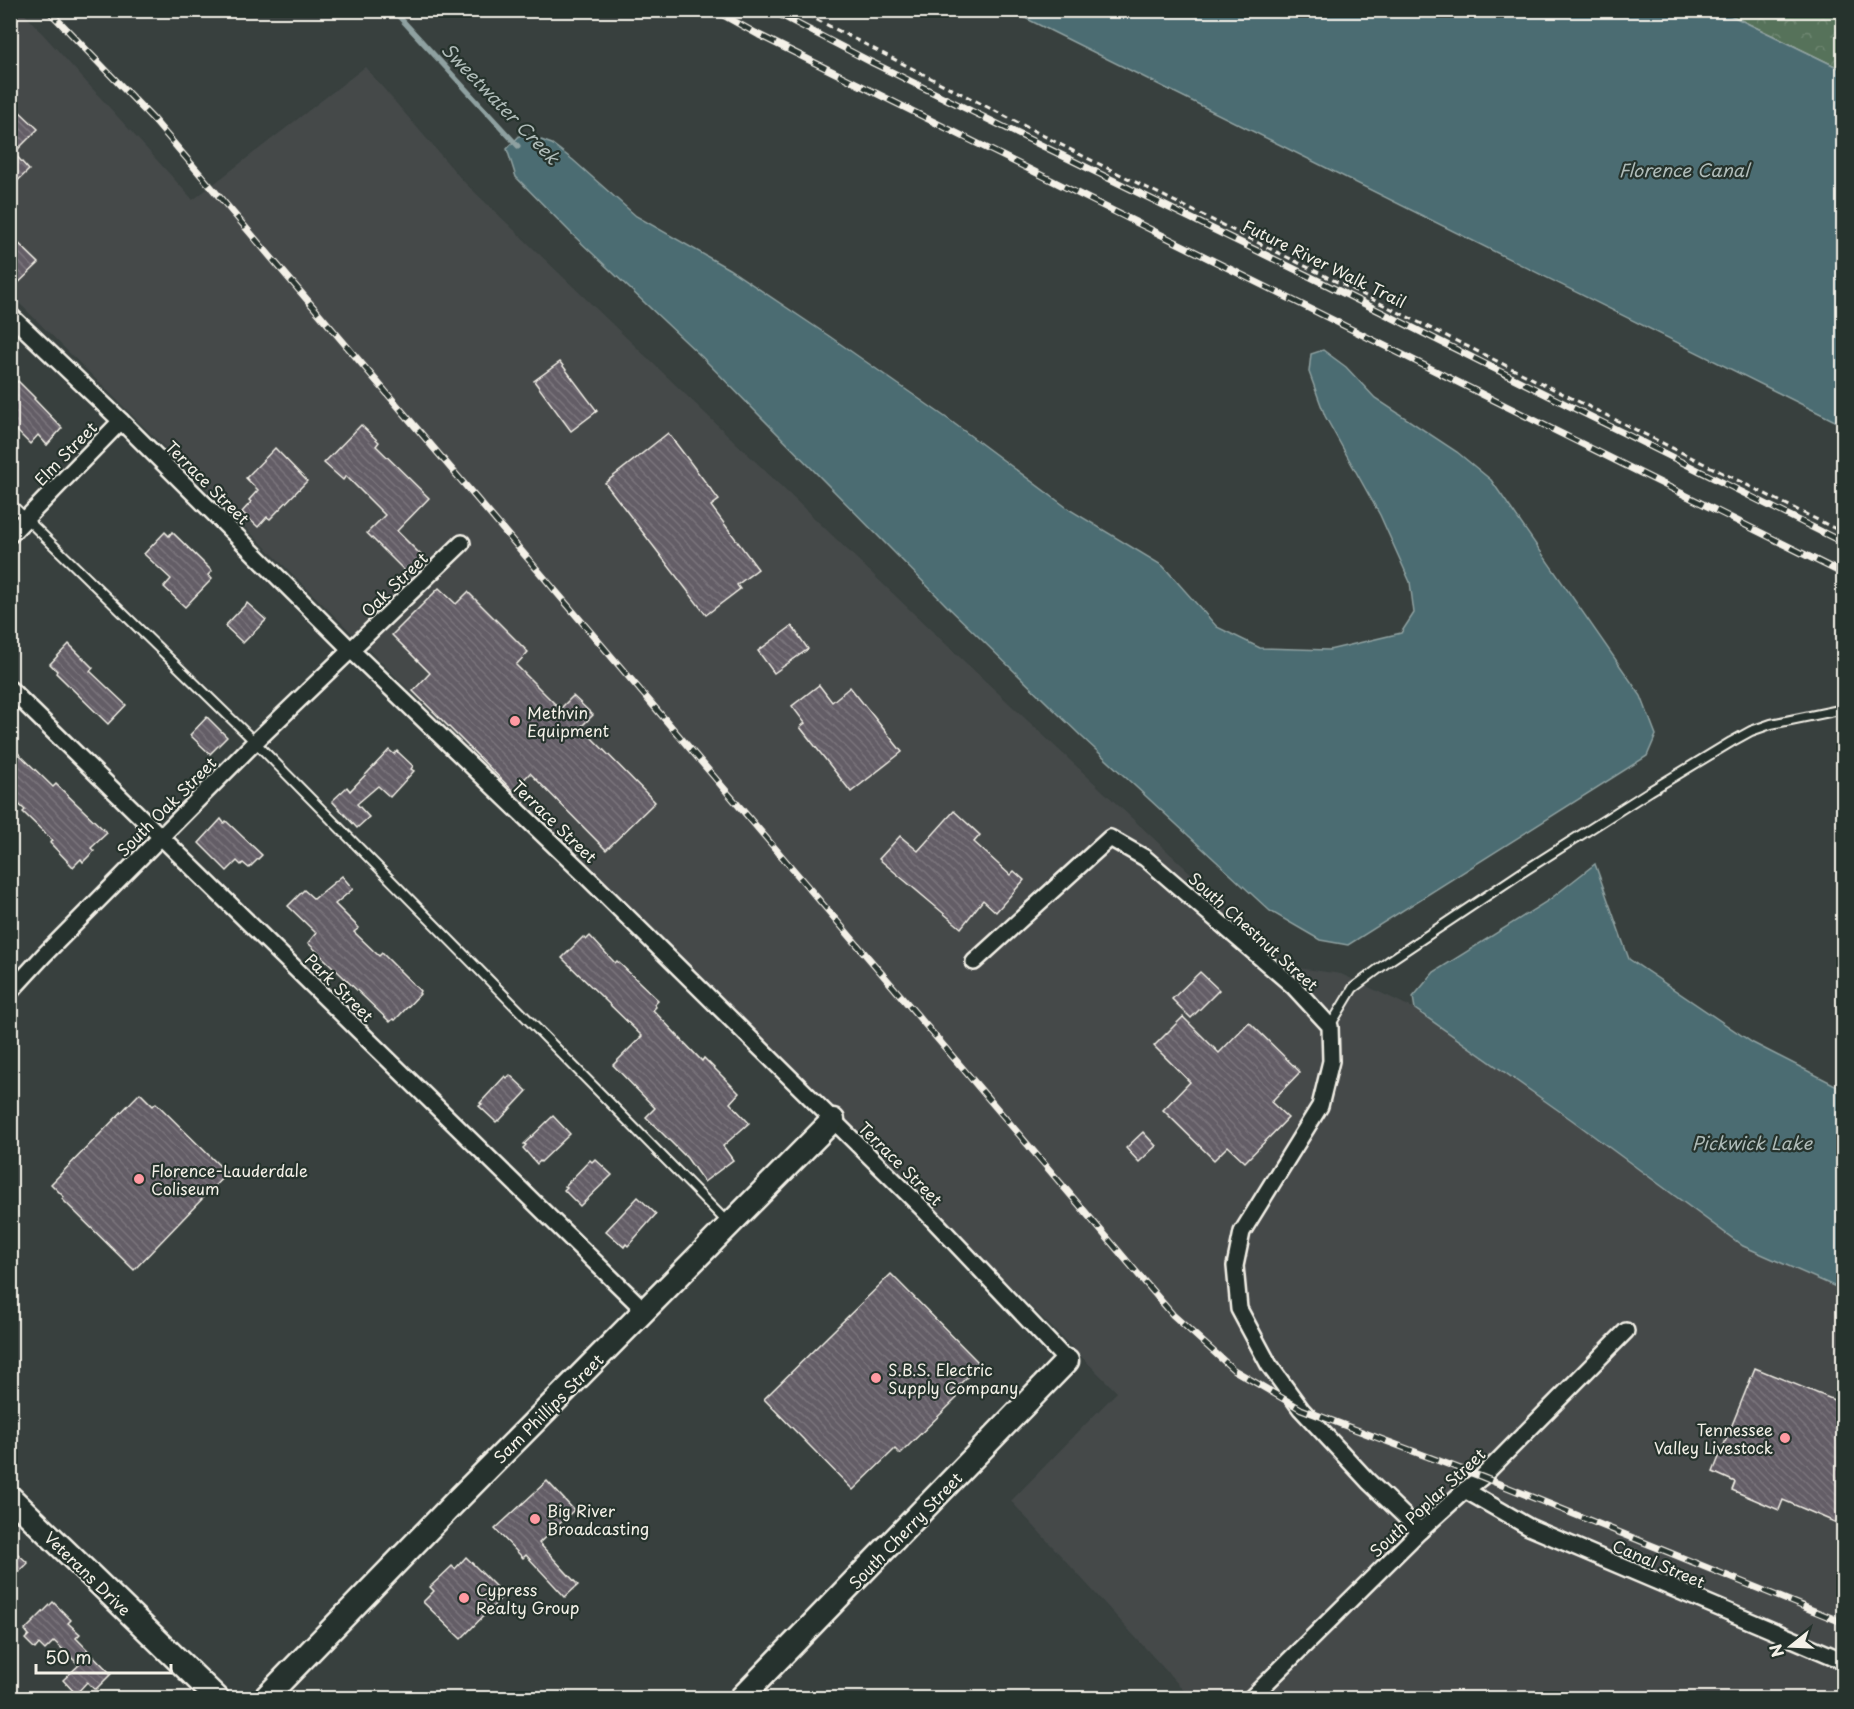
<svg xmlns="http://www.w3.org/2000/svg" width="1854" height="1709" viewBox="0 0 1854 1709" font-family="'Playpen Sans',sans-serif">
  <defs>
    <pattern id="forest-crowns" width="20" height="18" patternUnits="userSpaceOnUse" patternTransform="scale(1.5)"><rect width="20" height="18" fill="#56725a"/><path d="M2 6a3 3 0 1 1 6 0M12 15a3 3 0 1 1 6 0" fill="none" stroke="#6f8772"/></pattern>
    <pattern id="building-back-hatch" width="6" height="6" patternUnits="userSpaceOnUse" patternTransform="scale(1.5)"><rect width="6" height="6" fill="#635d66"/><path d="M-1 5l2 2M0 0l6 6M5-1l2 2" fill="none" stroke="#7a757c"/></pattern>
  </defs>
  <rect width="100%" height="100%" fill="#38403e"/>
  <filter id="ink" filterUnits="userSpaceOnUse"><feTurbulence type="fractalNoise" baseFrequency=".0167" numOctaves="2"/><feDisplacementMap in="SourceGraphic" scale="12" xChannelSelector="R" yChannelSelector="G"/><feConvolveMatrix kernelMatrix="1 2 1 2 8 2 1 2 1" color-interpolation-filters="sRGB"/></filter>
  <g filter="url(#ink)">
    <!-- built -->
    <polygon fill="#45494a" points="10,11 22,11 193,200 365,67 463,181 935,634 1291,967 1341,974 1415,1009 1572,1120 1743,1246 1843,1290 1843,1698 1191,1698 1011,1501 1117,1392 11,295"/>
    <!-- forest -->
    <polygon fill="url(#forest-crowns)" stroke="#a5b2a1" stroke-width="1.5" points="1722,11 1843,11 1843,70"/>
    <!-- water -->
    <g fill="#4b6c72" stroke="#8fa1a1" stroke-width="1.5">
      <polygon points="1011,11 1722,11 1843,70 1843,425"/>
      <polygon points="522,133 552,144 573,160 636,216 729,269 829,336 948,419 1070,510 1163,566 1217,627 1260,648 1329,650 1401,633 1414,613 1410,582 1380,515 1325,416 1309,372 1311,354 1323,350 1346,367 1375,398 1457,452 1491,480 1641,696 1656,735 1647,756 1348,945 1320,940 1270,911 1082,737 947,606 702,357 573,235 516,177 507,149"/>
      <polygon points="1595,864 1629,959 1753,1043 1843,1089 1843,1290 1743,1246 1572,1120 1415,1009 1413,997 1434,972 1549,900"/>
    </g>
    <g fill="none" stroke-linecap="round" stroke-linejoin="round">
      <!-- stream -->
      <polyline stroke="#8fa1a1" stroke-width="5" points="393,10 518,146"/>
    </g>
    <!-- building -->
    <g fill="url(#building-back-hatch)" stroke="#f4f1e8" stroke-width="1.5">
      <polygon points="18,110 38,129 14,153 29,170 10,188 10,118"/>
      <polygon points="10,235 39,263 10,291"/>
      <polygon points="560,362 597,411 571,431 534,381"/>
      <polygon points="18,381 35,398 34,399 62,428 47,445 38,435 30,444 10,424 10,389"/>
      <polygon points="361,425 379,442 376,446 429,498 397,531 425,559 409,575 367,533 385,515 346,476 343,480 324,463"/>
      <polygon points="668,433 719,500 711,506 758,569 737,585 740,589 706,615 605,483"/>
      <polygon points="275,448 307,481 270,519 267,517 258,527 242,512 251,502 249,500 258,490 246,478"/>
      <polygon points="165,532 169,536 172,532 212,571 208,575 212,579 185,607 164,587 171,579 144,554"/>
      <polygon points="439,588 456,604 468,592 528,652 516,665 560,709 573,696 593,715 581,727 655,802 606,850 530,773 513,791 413,691 430,673 392,635"/>
      <polygon points="247,603 266,620 243,643 225,626"/>
      <polygon points="792,626 808,649 774,673 758,651"/>
      <polygon points="69,644 93,668 90,671 126,705 108,724 56,673 57,671 50,664"/>
      <polygon points="819,685 832,702 850,687 902,752 851,792 800,727 805,723 792,706"/>
      <polygon points="207,717 227,737 210,754 190,735"/>
      <polygon points="389,750 394,754 397,751 413,766 411,769 414,771 390,797 378,786 357,804 369,817 357,828 332,801 347,787 350,791"/>
      <polygon points="18,753 53,787 56,784 107,833 91,848 94,851 83,862 81,859 73,867 50,843 53,841 23,812 25,810 10,796 10,761"/>
      <polygon points="954,811 980,835 974,842 1010,875 1014,871 1024,880 996,912 983,900 961,928 879,859 900,836 918,851"/>
      <polygon points="221,819 224,823 226,821 262,855 249,868 243,863 241,865 237,861 227,871 199,843"/>
      <polygon points="342,876 353,889 335,904 359,928 354,932 379,956 382,953 420,991 419,993 420,994 395,1020 393,1019 390,1022 308,943 316,933 288,906 304,890 314,899"/>
      <polygon points="590,936 615,963 617,961 658,1000 654,1004 656,1007 653,1010 702,1061 704,1058 739,1093 730,1103 749,1123 723,1146 733,1160 704,1182 687,1158 646,1117 655,1108 613,1065 642,1036 562,958 583,937 586,940"/>
      <polygon points="1200,972 1219,990 1191,1018 1172,999"/>
      <polygon points="1183,1017 1219,1053 1249,1022 1300,1072 1271,1102 1288,1118 1245,1162 1228,1146 1214,1160 1163,1110 1190,1082 1154,1046"/>
      <polygon points="510,1075 527,1091 499,1121 498,1120 496,1122 479,1106 482,1104 480,1103 505,1076 507,1078"/>
      <polygon points="140,1093 153,1106 156,1103 227,1173 134,1270 62,1199 64,1197 51,1184"/>
      <polygon points="553,1116 570,1134 541,1162 540,1161 537,1164 523,1148 526,1145 524,1144"/>
      <polygon points="1143,1132 1156,1146 1139,1162 1126,1148"/>
      <polygon points="595,1159 612,1175 580,1206 564,1190 567,1187 565,1186 590,1160 592,1162"/>
      <polygon points="638,1197 656,1214 628,1246 626,1244 624,1247 606,1231"/>
      <polygon points="891,1274 980,1364 952,1392 957,1398 900,1454 895,1449 853,1490 764,1399"/>
      <polygon points="1755,1368 1844,1404 1844,1526 1783,1500 1779,1510 1732,1490 1735,1482 1713,1472"/>
      <polygon points="547,1481 574,1510 539,1543 578,1585 565,1597 526,1555 523,1558 495,1529"/>
      <polygon points="10,1547 28,1563 10,1581"/>
      <polygon points="466,1557 504,1595 461,1639 423,1602 434,1591 430,1587 452,1566 455,1569"/>
      <polygon points="53,1602 71,1620 68,1623 80,1634 76,1638 111,1674 96,1689 94,1689 87,1682 76,1694 63,1680 79,1665 54,1641 45,1650 39,1644 35,1649 25,1639 29,1635 25,1630"/>
    </g>
    <g fill="none" stroke-linecap="round" stroke-linejoin="round">
      <!-- lane casing -->
      <g stroke="#f4f1e8" stroke-width="12">
        <g id="lane">
          <polyline points="10,503 255,742 728,1223"/>
          <polyline points="1330,1026 1353,988 1389,961 1521,873 1650,791 1731,742 1751,731 1771,724 1844,709"/>
        </g>
      </g>
      <!-- street casing -->
      <g stroke="#f4f1e8" stroke-width="20">
        <g id="street">
          <polyline points="10,315 121,421 351,650 581,871 923,1209 1067,1361"/>
          <polyline points="10,535 121,421"/>
          <polyline points="10,689 645,1311"/>
          <polyline points="974,962 1110,838 1145,858 1292,985 1330,1026 1331,1061 1320,1106 1242,1232 1235,1266 1239,1309 1269,1365 1301,1409 1368,1481 1420,1531"/>
          <polyline points="10,992 44,955 255,742 462,543"/>
          <polyline points="1465,1490 1529,1527 1844,1661"/>
          <polyline points="1251,1698 1420,1531 1465,1490 1482,1477 1626,1331"/>
        </g>
      </g>
      <!-- secondary casing -->
      <g stroke="#f4f1e8" stroke-width="27">
        <g id="secondary">
          <polyline points="10,1497 217,1698"/>
          <polyline points="265,1698 459,1498 833,1120"/>
          <polyline points="741,1698 1067,1361"/>
        </g>
      </g>
      <!-- path -->
      <polyline stroke="#f4f1e8" stroke-width="3" stroke-dasharray="6 4.5" stroke-linecap="butt" points="798,10 1083,156 1844,533"/>
      <!-- lane -->
      <use href="#lane" stroke="#26332d" stroke-width="8"/>
      <!-- street -->
      <use href="#street" stroke="#26332d" stroke-width="15"/>
      <!-- secondary -->
      <use href="#secondary" stroke="#26332d" stroke-width="22"/>
      <!-- rail casing -->
      <g stroke="#f4f1e8" stroke-width="7">
        <g id="rail">
          <polyline points="48,10 153,119 1173,1315 1234,1370 1301,1409 1482,1477 1844,1623"/>
          <polyline points="714,10 759,35 1844,574"/>
          <polyline points="771,10 871,62 1325,284 1844,543"/>
        </g>
      </g>
      <!-- rail -->
      <use href="#rail" stroke="#26332d" stroke-width="4.5" stroke-dasharray="14" stroke-linecap="butt"/>
    </g>
  </g>
  <!-- markers -->
  <g fill="#ff9aa2" stroke="#26332d" stroke-width="2">
    <circle cx="515" cy="721" r="6"/>
    <circle cx="139" cy="1179" r="6"/>
    <circle cx="876" cy="1378" r="6"/>
    <circle cx="1785" cy="1438" r="6"/>
    <circle cx="535" cy="1519" r="6"/>
    <circle cx="464" cy="1598" r="6"/>
  </g>
  <g text-anchor="middle" dominant-baseline="central" stroke-width="4.5" stroke-linejoin="round" paint-order="stroke">
    <!-- street labels -->
    <g font-size="16" fill="#f4f1e8" stroke="#26332d">
      <text transform="translate(1325 263) rotate(26)">Future River Walk Trail</text>
      <text transform="translate(65 453) rotate(-46)">Elm Street</text>
      <text transform="translate(208 482) rotate(45)">Terrace Street</text>
      <text transform="translate(394 584) rotate(-44)">Oak Street</text>
      <text transform="translate(166 806) rotate(-45)">South Oak Street</text>
      <text transform="translate(555 821) rotate(44)">Terrace Street</text>
      <text transform="translate(1254 931) rotate(42)">South Chestnut Street</text>
      <text transform="translate(340 987) rotate(45)">Park Street</text>
      <text transform="translate(901 1163) rotate(45)">Terrace Street</text>
      <text transform="translate(548 1408) rotate(-45)">Sam Phillips Street</text>
      <text transform="translate(1427 1502) rotate(-43)">South Poplar Street</text>
      <text transform="translate(905 1530) rotate(-46)">South Cherry Street</text>
      <text transform="translate(1659 1563) rotate(23)">Canal Street</text>
      <text transform="translate(88 1573) rotate(44)">Veterans Drive</text>
    </g>
    <!-- poi labels -->
    <g font-size="16" fill="#f4f1e8" stroke="#26332d" text-anchor="start">
      <text x="527" y="712">Methvin<tspan x="527" dy="18">Equipment</tspan></text>
      <text x="151" y="1170">Florence-Lauderdale<tspan x="151" dy="18">Coliseum</tspan></text>
      <text x="888" y="1369">S.B.S. Electric<tspan x="888" dy="18">Supply Company</tspan></text>
      <text x="1773" y="1429" text-anchor="end">Tennessee<tspan x="1773" dy="18">Valley Livestock</tspan></text>
      <text x="547" y="1510">Big River<tspan x="547" dy="18">Broadcasting</tspan></text>
      <text x="476" y="1589">Cypress<tspan x="476" dy="18">Realty Group</tspan></text>
    </g>
    <!-- water labels -->
    <g font-size="18" font-style="italic" fill="#b0bcb9" stroke="#26332d">
      <text transform="translate(501 103) rotate(46)">Sweetwater Creek</text>
      <text x="1684" y="169">Florence Canal</text>
      <text x="1752" y="1142">Pickwick Lake</text>
    </g>
  </g>
  <!-- margin -->
  <rect width="1854" height="1709" fill="none" stroke="#26332d" stroke-width="36"/>
  <rect x="18" y="18" width="1818" height="1673" fill="none" stroke="#f4f1e8" stroke-width="2" filter="url(#ink)"/>
  <!-- north arrow -->
  <g transform="translate(1791 1646) rotate(252)" stroke="#26332d" stroke-width="4.5" paint-order="stroke">
  <path d="M0-4.5L10 22L0 15L-10 22Z" fill="#f4f1e8"/>
  <text y="-9" font-size="16" font-weight="bold" text-anchor="middle" fill="#f4f1e8">N</text>
  </g>
  <!-- scale -->
  <path d="M36 1664v9h135v-9" fill="none" stroke="#f4f1e8" stroke-width="3"/>
  <text x="45" y="1664" font-size="18" fill="#f4f1e8" stroke="#26332d" stroke-width="4.5" paint-order="stroke">50 m</text>
</svg>
